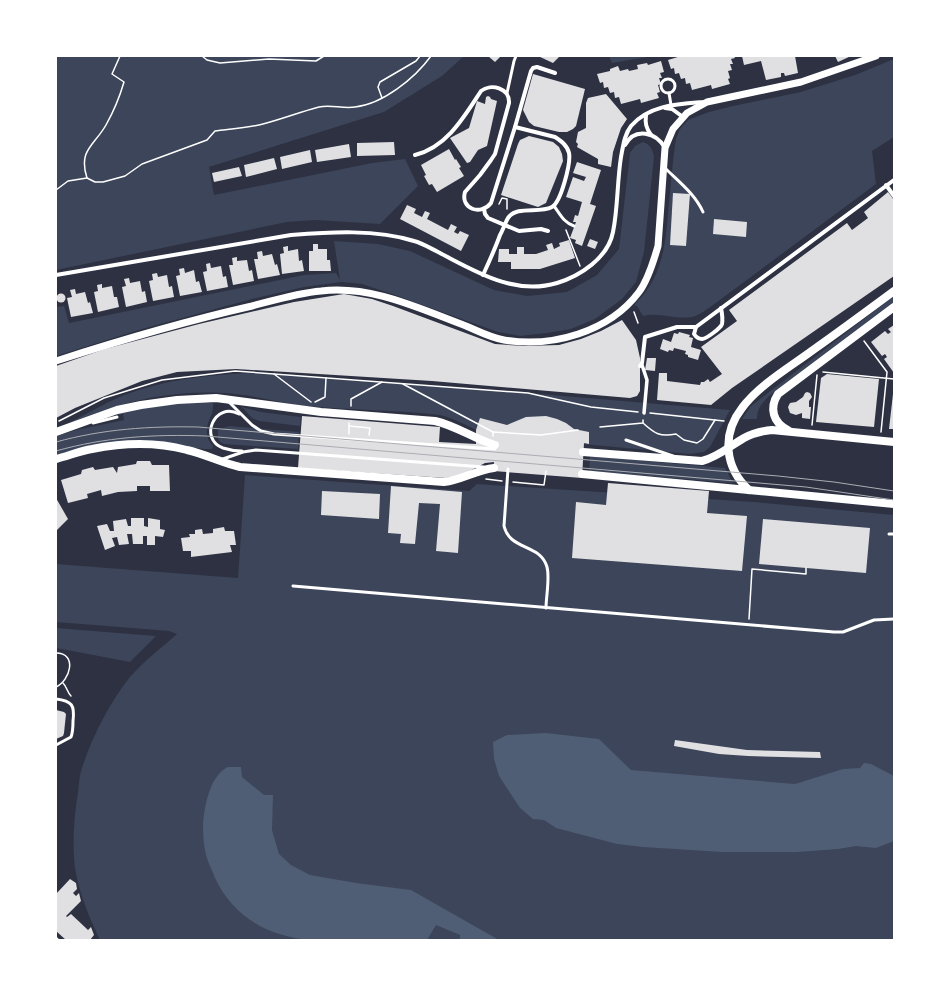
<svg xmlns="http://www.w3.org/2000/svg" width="950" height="996" viewBox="0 0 950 996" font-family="'Archivo Narrow',sans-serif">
  <rect width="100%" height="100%" fill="#2d3142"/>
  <!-- green -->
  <g fill="#3c4559">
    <polygon points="56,56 464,56 442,76 384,112 209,167 214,195 372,163 405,159 418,186 380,224 316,220 287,222 56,270"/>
    <polygon points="609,56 653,56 612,63"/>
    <path d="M 894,59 L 894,137 L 872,151 L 876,184 L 709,308 C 704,311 698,316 692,317 C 676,320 659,312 643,316 L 637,306 L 634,305 C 662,278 665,249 668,212 C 671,188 672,163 676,139 L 680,129 L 688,120 L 709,112 L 733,106 L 801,92 L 855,75 Z"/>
    <path d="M 643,142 C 650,144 653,150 654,157 L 644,252 L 636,282 L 622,299 L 595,319 L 571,329 L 547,333 L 520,336 L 498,332 L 395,295 L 362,284 L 341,282 L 304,287 L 252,299 L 142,329 L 56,356 L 56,307 L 64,306 L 69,323 L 304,275 L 336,273 L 340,280 L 334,241 L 378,244 L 410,251 L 494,290 L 527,296 L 567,292 L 597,275 L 619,249 L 630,153 L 635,146 Z"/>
    <path d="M 894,296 L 894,302 L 769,396 C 762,403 757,409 757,419 L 742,419 L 751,406 Z"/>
    <path d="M 248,373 L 528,393 L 730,410 L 710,447 L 704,452 L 690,454 L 488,435 C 472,429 457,419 440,415 C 396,410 351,410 307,406 C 279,403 251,394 223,393 C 163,390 116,404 61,427 C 81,417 101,405 122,396 C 162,380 205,375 248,373 Z"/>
    <path d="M 198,401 L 213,403 C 213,407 213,413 211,416 C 206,426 204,437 213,446 L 212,449 L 204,449 L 156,443 L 56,455 L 56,436 L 76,430 L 124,420 L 123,414 L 110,416 C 138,407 168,405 198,401 Z"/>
    <polygon points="242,407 261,412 301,417 300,426 259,421 252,418"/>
    <polygon points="229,426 299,432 298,449 224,444 220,442 218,438 218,430"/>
    <polygon points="590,456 725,468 733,483 589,471"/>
    <path d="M 245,475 L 469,491 L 477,484 L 754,502 L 894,515 L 894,940 L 100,940 C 89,917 79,893 75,868 C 72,843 74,817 78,792 C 79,785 79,778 81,771 C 91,739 109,703 130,677 C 144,661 161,648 177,634 L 169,631 L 56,622 L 56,564 L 238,578 Z"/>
    <polygon points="56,628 156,636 130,662 56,648"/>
  </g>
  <!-- water -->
  <g fill="#4f5d75">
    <polygon points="546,733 599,739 631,770 795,784 843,769 860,768 864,763 871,764 894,776 894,841 876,848 856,846 838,849 797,852 722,852 643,847 617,844 556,828 544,820 533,819 520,808 499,776 494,759 493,742 507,735"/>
    <path d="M 228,767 L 241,767 L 242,777 L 264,795 L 273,795 L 272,830 L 279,854 L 291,865 L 310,875 L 356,883 L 411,890 L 499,940 L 460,940 L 460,935 L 436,925 L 427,940 C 402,940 378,940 354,940 C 340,940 325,941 312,940 C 269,937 233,917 215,878 C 213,872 210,867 208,861 C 204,851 203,836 203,825 C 204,807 210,775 228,767 Z"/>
  </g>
  <!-- building -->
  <g fill="#e0e0e3">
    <polygon points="488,56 501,56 495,62"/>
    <polygon points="538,56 560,56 553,63"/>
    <polygon points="681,56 690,56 691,57 700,56 700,57 705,56 734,56 735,58 731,59 733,64 730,64 732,70 728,71 730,78 728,79 730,84 712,89 711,85 692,90 690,83 686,84 685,78 681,79 679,73 675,74 674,68 671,69 668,60"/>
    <polygon points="742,56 795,56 798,73 785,76 784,73 781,73 781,77 766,80 761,61 744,65"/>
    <polygon points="835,56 851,56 838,62"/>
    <polygon points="661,61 664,72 660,73 662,78 659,78 661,84 658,85 660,92 657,93 659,98 641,103 640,99 621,104 619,97 615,98 614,92 610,93 608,87 604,88 603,82 600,83 597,74 610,71 610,69 618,66 620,71 628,69 629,71 638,69 637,65 647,63 648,65"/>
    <polygon points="533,74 585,89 576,126 573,129 567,132 559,132 534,126 529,122 523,110"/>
    <polygon points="606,94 627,119 621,128 613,152 611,167 598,164 598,159 577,147 578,144 576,142 578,132 586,128 586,103 588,98"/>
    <polygon points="488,96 490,97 491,99 497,101 487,146 478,150 470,162 467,163 450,138 469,128 477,101 485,104 486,97"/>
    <polygon points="529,136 553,142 559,147 562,154 563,161 546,203 538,207 501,195 518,144 520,140"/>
    <polygon points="394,142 395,155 357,156 357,143"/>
    <polygon points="349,144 351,157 317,162 315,150"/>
    <polygon points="449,149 455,160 456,159 461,167 459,168 464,176 437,192 432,184 429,185 424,176 426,175 421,165"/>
    <polygon points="310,150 312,162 282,169 280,157"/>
    <polygon points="274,158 277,169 246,177 244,165"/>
    <polygon points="577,162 601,170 590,204 596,206 582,246 575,243 576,240 570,238 576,222 573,222 575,215 578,216 582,202 566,197 573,177 584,181 586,177 573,173"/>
    <polygon points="239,167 242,176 214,182 212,173"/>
    <polygon points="888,192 894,200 894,276 732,388 711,405 657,400 659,373 667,373 667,381 700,385 701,382 704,382 708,379 710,382 722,374 701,347 737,321 729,310 847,223 852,230 868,218 864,212"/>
    <polygon points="673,193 690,194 686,246 670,245"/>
    <polygon points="407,205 416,209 414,213 422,217 425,211 430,213 427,219 448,230 451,224 457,227 454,232 458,234 460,231 469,235 461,251 400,219"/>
    <polygon points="714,219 747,222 746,237 713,234"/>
    <polygon points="590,239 598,242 595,249 587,246"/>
    <polygon points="569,240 575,258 540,269 511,269 511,262 498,262 499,249 509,249 509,254 517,254 517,247 524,247 524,254 536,254 548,250 546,245 552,243 554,249 560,246 559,243"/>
    <polygon points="313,244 318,244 318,249 327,249 327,260 330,260 331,271 309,271 309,251 313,251"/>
    <polygon points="288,246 288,251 298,249 299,261 302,260 304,271 282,274 280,254 284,253 283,247"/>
    <polygon points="262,251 263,256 272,254 275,265 277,264 280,275 258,279 254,259 258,259 257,252"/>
    <polygon points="237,257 237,261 247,260 249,271 252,270 254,281 233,285 229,265 233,265 232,258"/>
    <polygon points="210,263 211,268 221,266 223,277 226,276 228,287 207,291 203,272 207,271 206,264"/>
    <polygon points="184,268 185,273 194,270 196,282 199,281 202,292 180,296 176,276 180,275 179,269"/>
    <polygon points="157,273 158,277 167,275 169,287 172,286 174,297 153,301 149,281 153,280 152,274"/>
    <polygon points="129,278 130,283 140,281 142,292 145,291 147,302 126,307 122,287 126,286 124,279"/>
    <polygon points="102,284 102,288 112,286 114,297 117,297 119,307 98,312 94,292 98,291 97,285"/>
    <polygon points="75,289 76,294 85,292 88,303 90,302 93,313 71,317 67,298 72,297 70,290"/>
    <circle cx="61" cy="298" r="4.5"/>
    <polygon points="344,294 372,299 393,306 495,344 524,346 559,345 581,339 601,331 622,320 636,340 640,358 640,391 637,396 630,398 432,381 236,369 177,372 142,381 75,408 56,418 56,366 105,349 199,324 294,302"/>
    <polygon points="894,325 894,373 884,359 887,357 885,354 882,356 871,342 885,331 888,334 891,332 888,329"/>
    <polygon points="679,332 690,335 689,337 693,338 691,347 701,350 698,360 688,357 688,355 685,354 686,351 674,348 673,351 669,350 668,352 660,349 663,339 671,342 674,333 678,334"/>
    <polygon points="647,358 656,358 655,371 645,370"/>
    <polygon points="827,374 879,379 874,427 816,422 821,378"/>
    <polygon points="807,392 810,393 812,397 809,401 809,407 811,407 810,419 802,418 802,413 796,415 790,413 788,407 790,403 796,402 803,397 805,393"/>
    <polygon points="893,394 894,394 894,429 889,429"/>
    <polygon points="302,416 440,427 439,442 476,444 476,430 480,418 507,425 526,417 546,416 557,419 566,423 574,429 589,432 589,444 584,443 582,478 493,471 494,462 485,463 462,475 446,478 298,468"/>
    <polygon points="137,461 150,461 152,465 169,465 170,491 150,491 150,486 137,486 137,491 118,492 102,496 101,490 87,494 88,498 68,503 61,480 81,474 82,470 93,467 95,470 113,467 117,473 118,467 136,464"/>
    <polygon points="608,483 709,491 707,513 747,516 742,571 572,558 576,502 606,505"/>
    <polygon points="391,486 462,492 458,553 436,551 440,504 419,503 415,544 400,543 401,534 388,533"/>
    <polygon points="322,491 380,494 379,519 321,515"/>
    <polygon points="56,498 68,519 56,531"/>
    <polygon points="131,518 144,518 144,526 148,527 148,518 160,520 160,529 165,530 163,537 155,536 155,545 147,545 147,536 143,536 143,544 133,544 132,534 127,534 129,544 119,545 117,537 112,538 115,546 105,550 97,526 107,524 110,531 114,531 113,521 126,519 128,526 131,526"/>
    <polygon points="763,519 870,528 866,573 759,564"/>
    <polygon points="224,527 225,531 234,531 236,545 230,545 232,552 191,557 191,551 183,551 181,538 190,537 189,534 195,534 195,530 202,529 203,534 213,533 213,529"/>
    <polygon points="56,710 64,712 66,714 64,733 63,736 56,739"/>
    <polygon points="675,740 747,750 820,752 821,758 748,756 719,754 674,746"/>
    <polygon points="70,879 76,883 77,889 73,893 76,896 79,893 81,901 66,916 67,917 71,914 88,930 91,927 94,935 90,940 66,940 56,931 56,894"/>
  </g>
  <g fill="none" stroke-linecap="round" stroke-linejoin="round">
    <!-- path -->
    <g stroke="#fff" stroke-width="1.5">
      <path d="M 120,56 L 112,74 L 124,82 C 119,99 115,109 106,125 C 94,146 78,150 87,178 L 95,182 L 103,182 L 125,176 L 142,164 L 207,140 L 215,131 C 231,129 248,128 263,124 C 282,119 300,112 319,107 C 331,104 342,109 355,107 C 383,104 415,78 431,56"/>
      <polyline points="202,56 207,60 220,63 269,59 316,61 324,56"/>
      <polyline points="382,98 378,87 380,82 416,61 420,56"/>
      <polyline points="56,190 68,181 87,178"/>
      <polyline points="499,204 502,198 507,199 507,209"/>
      <polyline points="566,230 580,266"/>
      <polyline points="634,312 638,323"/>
      <polyline points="864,341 887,372 881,432"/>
      <polyline points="823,372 894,379"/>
      <polyline points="274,374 311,402"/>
      <polyline points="403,384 493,432"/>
      <polyline points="315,402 325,397 326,378"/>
      <polyline points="351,406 351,399 382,382"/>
      <polyline points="650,413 724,421"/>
      <polyline points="59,421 104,398 162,380 235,371 528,393 591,407 638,412"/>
      <path d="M 643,423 C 655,434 660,437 676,434 L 684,440 L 697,443 L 703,439 L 715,420"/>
      <polyline points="812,425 817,375"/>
      <polyline points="349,426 370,428 369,435"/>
      <polyline points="600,427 643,423 643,420"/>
      <polyline points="349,434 349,423"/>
      <polyline points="493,436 493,432 541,435 578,430"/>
      <polyline points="486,479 502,481"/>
      <polyline points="513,482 544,485 546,471"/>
      <polyline points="749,619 752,569 806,574 806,568"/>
      <path d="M 56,653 C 78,653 70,681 56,687"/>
      <path d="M 63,683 C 67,687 67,692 71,696"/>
    </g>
    <!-- service -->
    <g stroke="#fff" stroke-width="3">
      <circle cx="668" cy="86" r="7"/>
      <polyline points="507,93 514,61 516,56"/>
      <polyline points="669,93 671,105"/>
      <path d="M 665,168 C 679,182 695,194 703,212"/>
      <path d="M 554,206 C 560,214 564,223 574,226"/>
      <polyline points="229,402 252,425 261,431 274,434 495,449"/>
      <path d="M 239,414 C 215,401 198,439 223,448 C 229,450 235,451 242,451"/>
      <polyline points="93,423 117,417"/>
      <polyline points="626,440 673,456"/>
      <polyline points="220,460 243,452 256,450 484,467"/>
      <path d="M 508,469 L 504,526 C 510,551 540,543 547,567 C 550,578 546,597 546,608"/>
      <polyline points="889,534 894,534"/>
      <polyline points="293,586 834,632 843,632 874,620 894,619"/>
      <path d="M 56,699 C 72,701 75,705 73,721 C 73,726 73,732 71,737 L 56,745"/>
    </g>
    <!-- pedestrian -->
    <polyline stroke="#fff" stroke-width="3.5" points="642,365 647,380 644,413"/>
    <!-- minor -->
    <g stroke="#fff" stroke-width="4">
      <polyline points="665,108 672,109 683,117"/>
      <path d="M 646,115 C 645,123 646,128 651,135"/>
      <path d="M 625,145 C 635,127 656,132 665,148"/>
      <path d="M 415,155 C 447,147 464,117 481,91 C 491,83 510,88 509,103 L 495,154 L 491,160 L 480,175 L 465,192 C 460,209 481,216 491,203 L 515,127 L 531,71 L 533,68 L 537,67 L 555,73"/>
      <polyline points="886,185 894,196"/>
      <polyline points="484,209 485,214 488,218 519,231 541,229 548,231"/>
      <path d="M 56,275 L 291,235 C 330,232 376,229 414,241 C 422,243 430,248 438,252 C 475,271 514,296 557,283 C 580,276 608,258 613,232 C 618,208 617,182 621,157 C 623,147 624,135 631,126 C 649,105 678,104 704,102"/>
      <path d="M 483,275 C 489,262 495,249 500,235 C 503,230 505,223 508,218 C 517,205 539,214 552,207 C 561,202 571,163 569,153 C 567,145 561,141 555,137 L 515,127"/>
      <path d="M 696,327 L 694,334 C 696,337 698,339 702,339 C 706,339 721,328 722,324 C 723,319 722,313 721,308"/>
      <polyline points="640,366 642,363 645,337 677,327 696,327 894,180"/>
      <polyline points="56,939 57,940"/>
    </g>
    <!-- tertiary -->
    <path stroke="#fff" stroke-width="7" d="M 56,361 C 121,340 186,321 252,306 C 275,300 298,293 321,291 C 372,285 420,309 466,326 C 478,331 491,338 504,340 C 552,348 609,332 639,292 C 648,280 654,260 658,246 L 665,148 L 673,129 L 687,113 L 707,102 L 801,82 L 876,56"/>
    <!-- secondary -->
    <g stroke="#fff" stroke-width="8">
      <path d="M 788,430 C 773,423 769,408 778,394 L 894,307"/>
      <path d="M 56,432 L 117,410 L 141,405 L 177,400 L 216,398 L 321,412 L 435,421 C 457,426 474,439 495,445"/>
      <path d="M 583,452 L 702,461 C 718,457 730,446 744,438 C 753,433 762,431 772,430 L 894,442"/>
      <path d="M 56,459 C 68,456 80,451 92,449 C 122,443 157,442 187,450 C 205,454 222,463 240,467 L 444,482 C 462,480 476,470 494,468"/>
      <polyline points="582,474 894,504"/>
      <path d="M 749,490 C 725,468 721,435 742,408 C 759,385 790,367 813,350 C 840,331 867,311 894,291"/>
    </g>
    <!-- tram -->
    <g stroke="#abadb3" stroke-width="1">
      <path d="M 56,442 C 103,429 150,426 198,427 L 778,476 L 834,482 L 894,491"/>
      <path d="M 56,451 C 105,437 155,434 206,436 L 806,487 L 894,500"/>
    </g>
  </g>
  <!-- border -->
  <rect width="950" height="996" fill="none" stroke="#ffffff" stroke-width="114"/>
</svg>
